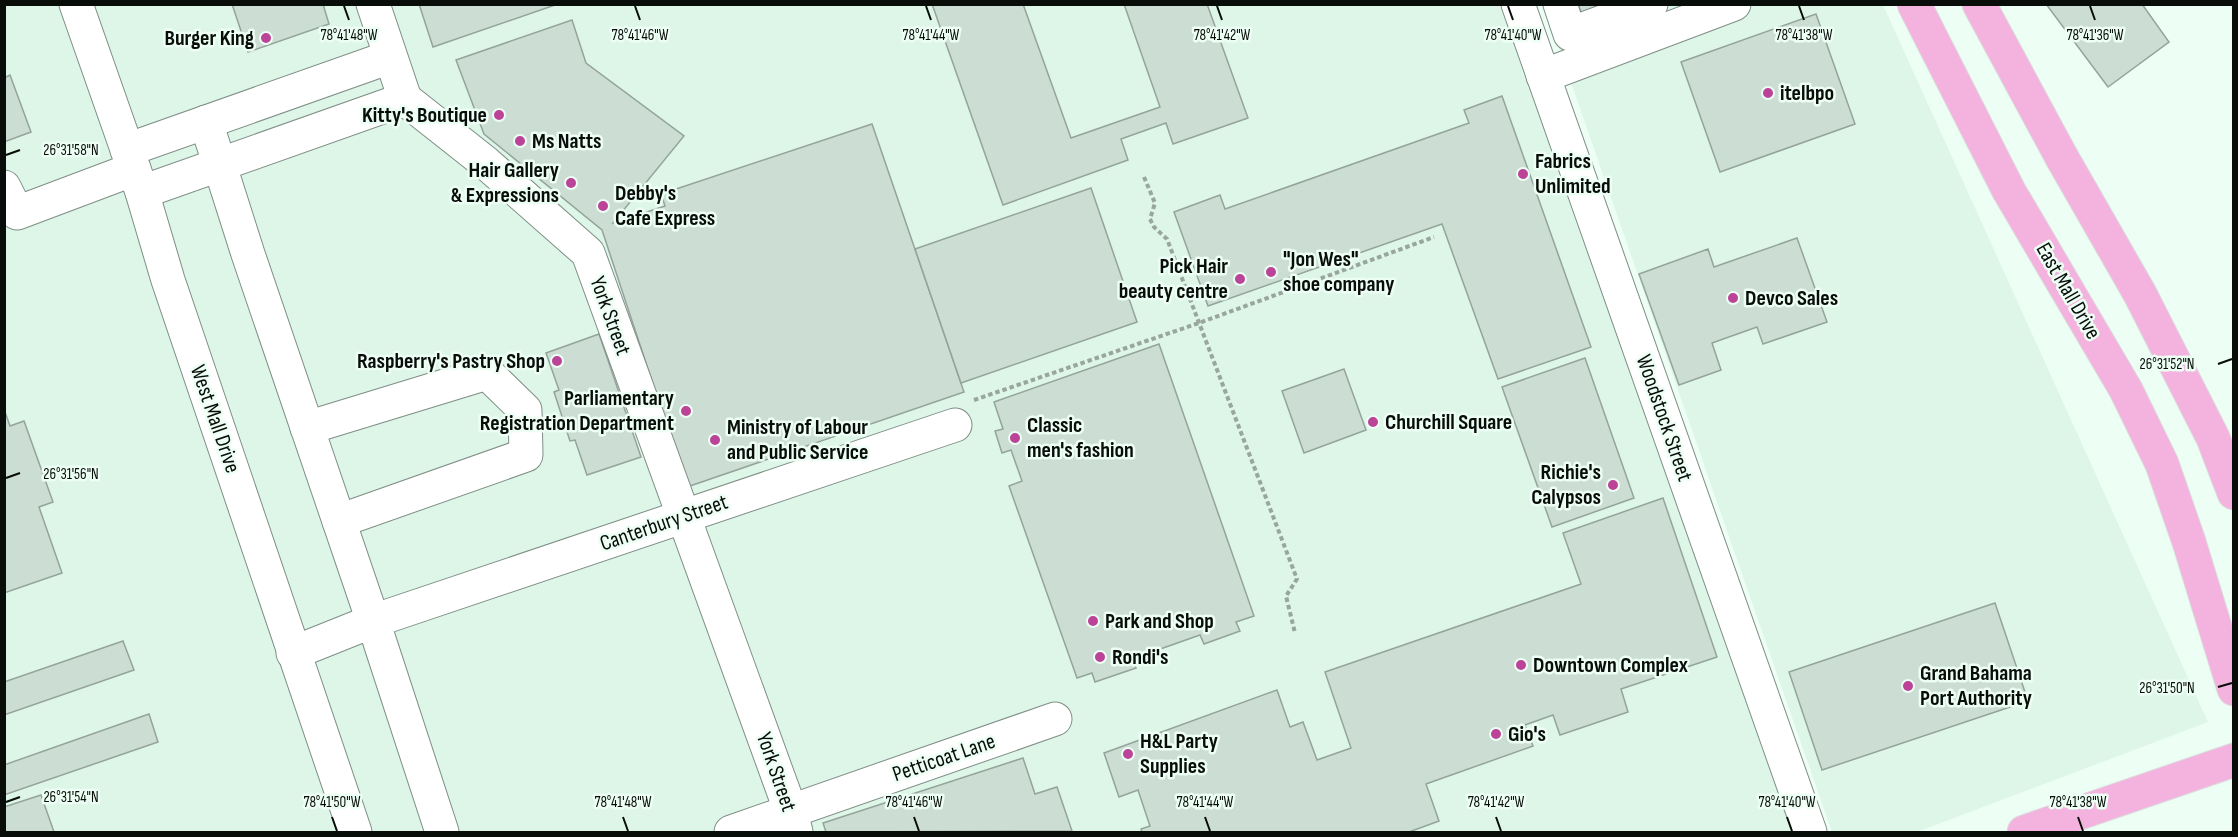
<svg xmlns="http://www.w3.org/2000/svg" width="2238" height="837" viewBox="0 0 2238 837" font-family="'Sofia Sans Condensed',sans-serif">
  <rect width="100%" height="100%" fill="#edfef5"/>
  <!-- built -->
  <g fill="#ddf6e8">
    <polygon points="5,4 1500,5 1799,832 5,832"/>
    <polygon points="1544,5 1883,5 2208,722 1917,832 1832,832"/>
  </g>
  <!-- building -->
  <g fill="#ccddd3" stroke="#94a49b" stroke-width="1.5">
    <polygon points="232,4 323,4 329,24 248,52"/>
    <polygon points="419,4 558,4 433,47"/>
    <polygon points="932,4 1023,4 1071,138 1160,107 1124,4 1207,4 1248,118 1173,144 1166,123 1121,139 1128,160 1003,205"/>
    <polygon points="1578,4 1628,4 1584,20"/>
    <polygon points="2046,4 2142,4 2169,42 2108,87"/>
    <polygon points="1816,14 1855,124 1720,172 1681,62"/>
    <polygon points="572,20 586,63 684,136 613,223 665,206 661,194 872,124 964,392 687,487 602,230 484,134 456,60"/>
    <polygon points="10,75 31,132 4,142 4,78"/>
    <polygon points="1502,96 1591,347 1498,379 1442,224 1208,306 1174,212 1220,195 1225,209 1469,123 1464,110"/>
    <polygon points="1091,188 1137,322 961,383 915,249"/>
    <polygon points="1797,238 1827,322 1763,344 1757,327 1712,343 1721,370 1679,385 1639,274 1708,249 1714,267"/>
    <polygon points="599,334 641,457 587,475 575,440 570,441 554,392 559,390 546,353"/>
    <polygon points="1159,344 1254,616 1236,622 1240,631 1204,644 1200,635 1132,659 1136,668 1095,682 1092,673 1077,678 1009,486 1022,481 1011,450 1002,453 995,431 1003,429 994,402"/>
    <polygon points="1585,358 1634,498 1552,527 1502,387"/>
    <polygon points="1344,369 1366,430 1304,453 1282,391"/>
    <polygon points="4,409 10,426 24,421 53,502 39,507 62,573 4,593"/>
    <polygon points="1663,498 1717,657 1621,689 1628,712 1560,735 1553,715 1525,725 1533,746 1426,784 1439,821 1409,832 1142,832 1141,829 1150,826 1138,790 1119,797 1104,753 1277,690 1290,727 1303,722 1317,760 1351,748 1325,672 1581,584 1563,533"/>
    <polygon points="1995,603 2028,701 1822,770 1789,672"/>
    <polygon points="123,641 134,670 4,715 4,682"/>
    <polygon points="149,714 158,742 4,795 4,765"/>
    <polygon points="1023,758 1035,794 1057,787 1072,831 826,832 823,823"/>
    <polygon points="41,795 54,832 4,832 4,807"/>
  </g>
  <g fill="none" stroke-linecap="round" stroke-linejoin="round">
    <!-- minor casing -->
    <g stroke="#7f8e86" stroke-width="35">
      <g id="minor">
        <polyline points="76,4 142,192 168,280 355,832"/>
        <polyline points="373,4 405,99 486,163 588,253 791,812 796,832"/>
        <polyline points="1518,4 1810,832"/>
        <polyline points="1560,4 1570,34 1651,4"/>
        <polyline points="1543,76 1734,4"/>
        <polyline points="206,122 248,254 373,621 442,832"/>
        <polyline points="127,150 390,57"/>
        <polyline points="4,187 17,213 134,169"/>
        <polyline points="142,192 405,99"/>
        <polyline points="307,428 487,373 525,410 526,455 339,521"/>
        <polyline points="293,653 373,621 955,425"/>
        <polyline points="731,832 1055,719"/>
      </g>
    </g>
    <!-- major casing -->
    <g stroke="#dcdddd" stroke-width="35">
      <g id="major">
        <polyline points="1914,4 2009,191 2126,390 2162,464 2189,542 2234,689"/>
        <polyline points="1979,4 2061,156 2140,294 2213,438 2234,493"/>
        <polyline points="2024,832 2234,760"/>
      </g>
    </g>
    <!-- path -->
    <g stroke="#99a69f" stroke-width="4" stroke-dasharray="4.5 3" stroke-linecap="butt">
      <polyline points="1144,177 1155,203 1150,219 1154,227 1167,239 1297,579 1286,596 1295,633"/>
      <polyline points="974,400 1199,323 1434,237"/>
    </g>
    <!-- minor -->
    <use href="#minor" stroke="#fff" stroke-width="33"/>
    <!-- major -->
    <use href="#major" stroke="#f3b3de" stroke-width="33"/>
  </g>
  <!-- ticks -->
  <path fill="none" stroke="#080d0a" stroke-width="2" d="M 344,6 L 349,20M 635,6 L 640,20M 926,6 L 931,20M 1217,6 L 1222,20M 1508,6 L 1513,20M 1799,6 L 1804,20M 2090,6 L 2095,20M 6,155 L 20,150M 2218,364 L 2232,359M 6,478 L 20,473M 2218,687 L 2232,683M 6,802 L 20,797M 332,817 L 337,831M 623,817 L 628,831M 914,817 L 919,831M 1205,817 L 1210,831M 1496,817 L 1501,831M 1787,817 L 1792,831M 2078,817 L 2083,831"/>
  <!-- markers -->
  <g fill="#bb4398" stroke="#edfef5" stroke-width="2">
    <circle cx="266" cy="38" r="6"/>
    <circle cx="1768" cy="93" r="6"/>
    <circle cx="499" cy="115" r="6"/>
    <circle cx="520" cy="141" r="6"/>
    <circle cx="1523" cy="174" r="6"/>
    <circle cx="571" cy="183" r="6"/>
    <circle cx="603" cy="206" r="6"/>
    <circle cx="1271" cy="272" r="6"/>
    <circle cx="1240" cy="279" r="6"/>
    <circle cx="1733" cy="298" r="6"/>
    <circle cx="557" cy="361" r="6"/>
    <circle cx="686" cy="411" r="6"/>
    <circle cx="1373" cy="422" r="6"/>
    <circle cx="1015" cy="438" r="6"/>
    <circle cx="715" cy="440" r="6"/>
    <circle cx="1613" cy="485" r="6"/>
    <circle cx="1093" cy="621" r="6"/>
    <circle cx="1100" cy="657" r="6"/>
    <circle cx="1521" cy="665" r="6"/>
    <circle cx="1908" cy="686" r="6"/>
    <circle cx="1496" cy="734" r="6"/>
    <circle cx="1128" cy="754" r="6"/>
  </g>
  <g text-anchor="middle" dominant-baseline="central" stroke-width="5" stroke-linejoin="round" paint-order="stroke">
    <!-- poi labels -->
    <g font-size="22" font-weight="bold" fill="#080d0a" stroke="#edfef5" text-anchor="start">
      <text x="254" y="38" text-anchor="end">Burger King</text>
      <text x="1780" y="93">itelbpo</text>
      <text x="487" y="115" text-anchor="end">Kitty's Boutique</text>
      <text x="532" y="141">Ms Natts</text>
      <text x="1535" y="161">Fabrics<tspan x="1535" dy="25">Unlimited</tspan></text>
      <text x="559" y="170" text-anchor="end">Hair Gallery<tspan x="559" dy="25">&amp; Expressions</tspan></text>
      <text x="615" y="193">Debby's<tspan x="615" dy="25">Cafe Express</tspan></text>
      <text x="1283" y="259">"Jon Wes"<tspan x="1283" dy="25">shoe company</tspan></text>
      <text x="1228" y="266" text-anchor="end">Pick Hair<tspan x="1228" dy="25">beauty centre</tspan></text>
      <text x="1745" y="298">Devco Sales</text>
      <text x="545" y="361" text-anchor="end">Raspberry's Pastry Shop</text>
      <text x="674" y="398" text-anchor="end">Parliamentary<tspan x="674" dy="25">Registration Department</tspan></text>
      <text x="1385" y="422">Churchill Square</text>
      <text x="1027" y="425">Classic<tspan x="1027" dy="25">men's fashion</tspan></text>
      <text x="727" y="427">Ministry of Labour<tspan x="727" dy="25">and Public Service</tspan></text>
      <text x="1601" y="472" text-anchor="end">Richie's<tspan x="1601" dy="25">Calypsos</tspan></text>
      <text x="1105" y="621">Park and Shop</text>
      <text x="1112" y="657">Rondi's</text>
      <text x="1533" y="665">Downtown Complex</text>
      <text x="1920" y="673">Grand Bahama<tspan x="1920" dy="25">Port Authority</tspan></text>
      <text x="1508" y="734">Gio's</text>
      <text x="1140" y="741">H&amp;L Party<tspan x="1140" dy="25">Supplies</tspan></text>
    </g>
    <!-- street labels -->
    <g font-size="22" fill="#080d0a" stroke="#edfef5">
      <text transform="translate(2068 291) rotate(60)">East Mall Drive</text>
      <text transform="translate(610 316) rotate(70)">York Street</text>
      <text transform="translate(1664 418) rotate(71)">Woodstock Street</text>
      <text transform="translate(215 419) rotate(71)">West Mall Drive</text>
      <text transform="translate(664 523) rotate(-19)">Canterbury Street</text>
      <text transform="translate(944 758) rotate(-19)">Petticoat Lane</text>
      <text transform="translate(776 772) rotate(71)">York Street</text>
    </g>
  </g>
  <g font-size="15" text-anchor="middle" fill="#080d0a" stroke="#edfef5" stroke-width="5" stroke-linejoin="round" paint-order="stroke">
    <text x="2095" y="40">78°41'36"W</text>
    <text x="349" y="40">78°41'48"W</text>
    <text x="640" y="40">78°41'46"W</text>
    <text x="931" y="40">78°41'44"W</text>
    <text x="1222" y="40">78°41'42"W</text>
    <text x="1513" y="40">78°41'40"W</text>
    <text x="1804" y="40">78°41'38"W</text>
    <text x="71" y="155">26°31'58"N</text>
    <text x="2167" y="369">26°31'52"N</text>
    <text x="71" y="479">26°31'56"N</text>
    <text x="2167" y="693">26°31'50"N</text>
    <text x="71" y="802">26°31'54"N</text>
    <text x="332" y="807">78°41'50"W</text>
    <text x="623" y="807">78°41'48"W</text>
    <text x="914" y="807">78°41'46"W</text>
    <text x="1205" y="807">78°41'44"W</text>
    <text x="1496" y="807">78°41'42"W</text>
    <text x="1787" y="807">78°41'40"W</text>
    <text x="2078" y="807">78°41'38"W</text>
  </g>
  <!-- border -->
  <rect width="2238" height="837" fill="none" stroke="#080d0a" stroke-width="12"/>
</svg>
